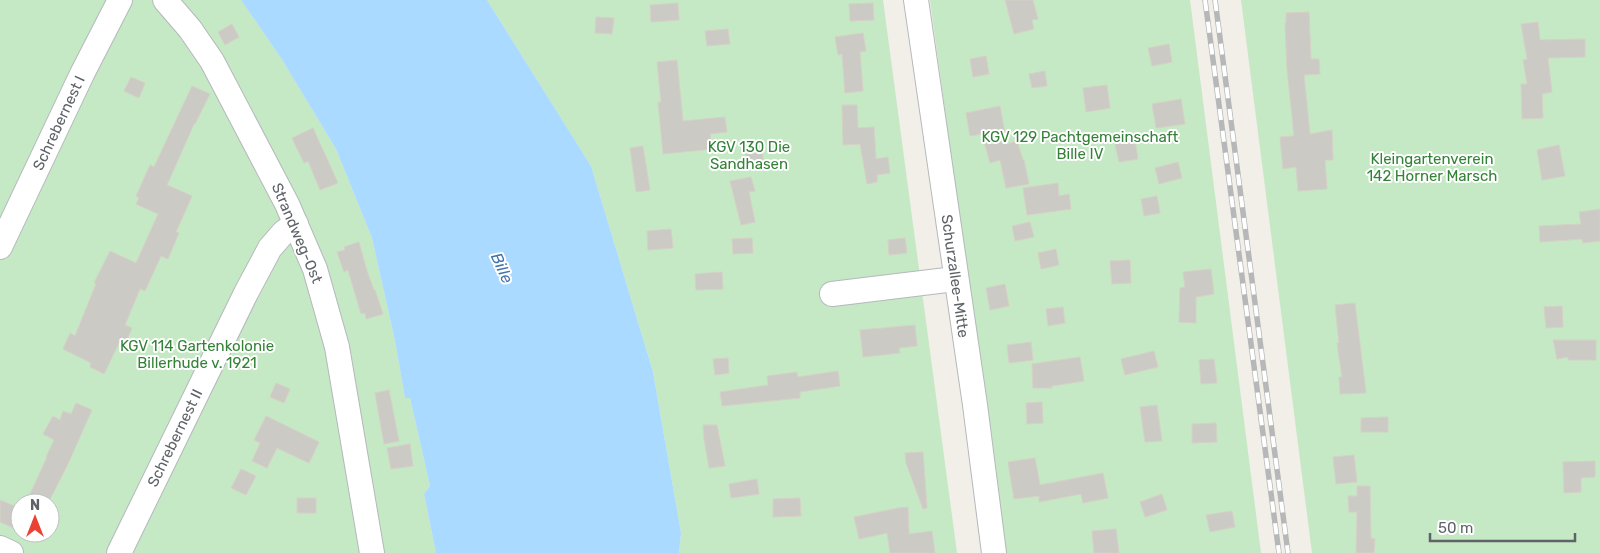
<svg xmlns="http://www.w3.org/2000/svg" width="1600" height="553" viewBox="0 0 1600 553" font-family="Rubik,sans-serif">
  <rect width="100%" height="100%" fill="#f1efe8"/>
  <!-- green -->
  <g fill="#c5e8c5" fill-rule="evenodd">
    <path d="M 0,0 L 241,0 L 281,58 L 336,149 L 372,238 L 395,341 L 405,398 L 410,398 L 430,486 L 424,494 L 436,553 L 0,553 ZM 20,503 L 50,503 L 50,533 L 20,533 Z"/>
    <polygon points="487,0 883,0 957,553 679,553 681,533 653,372 591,166"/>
    <polygon points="930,0 1190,0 1261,553 1005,553"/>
    <polygon points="1241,0 1600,0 1600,553 1312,553"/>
  </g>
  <!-- water -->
  <polygon fill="#aadaff" points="241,0 487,0 591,166 653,372 681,533 679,553 436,553 424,494 430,486 410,398 405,398 395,341 372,238 336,149 281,58"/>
  <!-- building -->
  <g fill="#cccac5" stroke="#d6d1c6">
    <polygon points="1005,0 1033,0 1038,19 1032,20 1034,29 1014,34"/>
    <polygon points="678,3 679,20 651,22 650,5"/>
    <polygon points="873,3 874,20 850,21 849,4"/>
    <polygon points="1309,12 1311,59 1319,59 1320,74 1304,75 1310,134 1332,130 1333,160 1325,160 1327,189 1298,191 1296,167 1283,169 1280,137 1294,136 1287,69 1285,23 1286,23 1286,13"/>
    <polygon points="596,17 614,18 612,34 595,33"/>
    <polygon points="1538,22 1540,40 1585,39 1585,57 1548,58 1552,92 1542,94 1543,118 1522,119 1521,84 1527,84 1523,60 1527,59 1521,24"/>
    <polygon points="232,24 239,37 225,45 218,32"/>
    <polygon points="728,29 730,44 707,46 705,31"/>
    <polygon points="863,33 866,51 860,52 863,91 845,93 842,54 838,55 835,37"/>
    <polygon points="1169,44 1172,62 1152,66 1148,48"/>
    <polygon points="986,56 989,74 973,77 970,59"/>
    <polygon points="677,60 683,121 725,117 727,132 710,134 712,149 663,154 658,102 661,102 657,62"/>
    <polygon points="1045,71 1047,86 1032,88 1029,74"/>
    <polygon points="131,77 145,83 139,98 124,91"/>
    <polygon points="1107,85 1110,108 1086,112 1083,88"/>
    <polygon points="192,86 210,94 195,124 194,124 167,185 192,196 176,232 179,233 168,259 161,256 145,291 140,289 125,325 132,328 125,345 119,343 104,374 90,367 91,363 63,349 70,333 75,336 96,284 94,283 110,251 136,263 158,214 136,204 139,198 136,196 150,165 154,167"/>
    <polygon points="1181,99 1185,124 1156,128 1152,104"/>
    <polygon points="842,105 857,105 858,128 874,127 876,159 888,157 890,173 877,175 877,182 867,184 860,144 843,145"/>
    <polygon points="1000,106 1007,144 1017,141 1023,160 1024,160 1029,184 1006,188 1000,160 990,163 982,134 970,136 966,113"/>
    <polygon points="313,128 338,183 320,190 308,161 304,163 292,138"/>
    <polygon points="1135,140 1138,159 1119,162 1115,144"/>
    <polygon points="1559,145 1565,176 1542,180 1537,150"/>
    <polygon points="643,146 650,190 636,192 630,148"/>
    <polygon points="761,146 764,164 748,167 744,149"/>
    <polygon points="1178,162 1182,178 1159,184 1155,168"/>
    <polygon points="751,177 755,191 749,192 755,222 741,225 730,181"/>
    <polygon points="1058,183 1059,196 1069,194 1071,209 1027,215 1023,188"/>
    <polygon points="1157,196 1160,213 1144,216 1141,199"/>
    <polygon points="1600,209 1600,241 1583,243 1582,239 1540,242 1539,226 1581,224 1579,212"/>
    <polygon points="1030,222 1034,237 1015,241 1012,226"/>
    <polygon points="671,229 673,248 648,250 647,231"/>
    <polygon points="752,238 753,253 733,254 732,239"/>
    <polygon points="905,238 907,253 889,255 888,240"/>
    <polygon points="359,242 367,271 374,290 375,290 383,314 366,319 365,313 361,314 348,270 344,272 337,252 345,250 344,247"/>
    <polygon points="1056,249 1059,265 1041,269 1038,253"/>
    <polygon points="1130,260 1131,283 1112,284 1110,261"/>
    <polygon points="1211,269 1214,294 1196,297 1196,323 1179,322 1180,288 1185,287 1183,272"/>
    <polygon points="722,272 723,289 696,290 695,274"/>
    <polygon points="1005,284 1009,306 990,310 986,288"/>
    <polygon points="1355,303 1366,393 1340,394 1339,377 1342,377 1337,343 1339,343 1335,305"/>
    <polygon points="1562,306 1563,327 1546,328 1544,307"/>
    <polygon points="1063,307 1065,323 1048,326 1046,309"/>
    <polygon points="915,325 917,346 899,348 900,353 863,357 860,330"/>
    <polygon points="1553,340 1596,340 1596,360 1568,360 1568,357 1557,359"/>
    <polygon points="1031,342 1033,360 1009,363 1007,345"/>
    <polygon points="1154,351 1158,367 1125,375 1121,359"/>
    <polygon points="1080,357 1084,381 1052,386 1052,388 1033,388 1032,364"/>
    <polygon points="728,358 729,373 715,375 713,359"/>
    <polygon points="1214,359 1217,383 1201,384 1199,360"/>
    <polygon points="838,371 840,386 800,392 800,398 722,406 720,392 768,385 767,376 797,372 798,377"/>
    <polygon points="276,383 290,389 284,403 270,397"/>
    <polygon points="389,390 399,441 384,444 375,393"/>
    <polygon points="1042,402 1043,423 1027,424 1026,403"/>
    <polygon points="76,403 92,410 67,466 48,503 26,503 47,457 46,457 54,440 43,434 53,416 60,420 63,411 71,414"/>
    <polygon points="1157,405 1162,441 1145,442 1140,407"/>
    <polygon points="266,416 319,442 309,463 277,448 267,468 252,461 260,443 254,440"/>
    <polygon points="1388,417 1388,432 1361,432 1361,418"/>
    <polygon points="1216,423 1217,442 1192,443 1192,424"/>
    <polygon points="703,425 717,425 725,466 709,468 704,439"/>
    <polygon points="410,444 413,466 391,469 387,448"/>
    <polygon points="923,452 927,508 923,509 906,463 905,453"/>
    <polygon points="1354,455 1357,482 1336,484 1333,457"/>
    <polygon points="1035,458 1040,485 1103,473 1108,498 1083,503 1081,494 1039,502 1039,496 1014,499 1008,462"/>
    <polygon points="1595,461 1595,477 1581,478 1581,492 1564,493 1563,462"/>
    <polygon points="241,469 256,476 246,495 231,488"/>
    <polygon points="757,479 759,494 731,498 729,484"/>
    <polygon points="1357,486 1370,486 1371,538 1375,539 1374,553 1356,553 1357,512 1349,512 1348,496 1357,496"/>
    <polygon points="1162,494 1167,510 1145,517 1140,502"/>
    <rect x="297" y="498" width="19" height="15"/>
    <polygon points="800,498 801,516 773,517 773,499"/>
    <polygon points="0,500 20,508 20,531 0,522"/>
    <polygon points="908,507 909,534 932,531 935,553 890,553 887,533 859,539 854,517 898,508"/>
    <polygon points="1232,511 1235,527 1210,532 1206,515"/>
    <polygon points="1116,529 1119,553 1094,553 1092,531"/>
  </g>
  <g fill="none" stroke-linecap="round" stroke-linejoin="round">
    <!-- minor casing -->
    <g stroke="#b5b8bc" stroke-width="26">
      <g id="minor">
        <polyline points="165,0 190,29 212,61 287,204 315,269 337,347 372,553"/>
        <polyline points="916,0 975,405 994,553"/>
        <polyline points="0,247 82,74 120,0"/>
        <polyline points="832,294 955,279"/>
        <polyline points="0,548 11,553"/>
        <polyline points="119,553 246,293 270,248 284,232 296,224"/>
      </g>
    </g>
    <!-- minor -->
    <use href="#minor" stroke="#fff" stroke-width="24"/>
    <!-- rail casing -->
    <g stroke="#b6b7b8" stroke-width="5.5">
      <g id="rail">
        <polyline points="1205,0 1279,553"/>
        <polyline points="1215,0 1288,553"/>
      </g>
    </g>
    <!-- rail -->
    <use href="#rail" stroke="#fff" stroke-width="4" stroke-dasharray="11" stroke-linecap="butt"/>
  </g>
  <g text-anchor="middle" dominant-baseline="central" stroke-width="4" stroke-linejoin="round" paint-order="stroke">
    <!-- street labels -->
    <g font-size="15" fill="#5f6368" stroke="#fff">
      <text transform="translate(59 123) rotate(-65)">Schrebernest I</text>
      <text transform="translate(297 233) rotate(67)">Strandweg-Ost</text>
      <text transform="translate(955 276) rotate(82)">Schurzallee-Mitte</text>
      <text transform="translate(175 438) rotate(-64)">Schrebernest II</text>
    </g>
    <!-- park labels -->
    <g font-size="15" fill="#348238" stroke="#fff">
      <text x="1080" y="137">KGV 129 Pachtgemeinschaft<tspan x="1080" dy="17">Bille IV</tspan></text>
      <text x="749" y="147">KGV 130 Die<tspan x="749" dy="17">Sandhasen</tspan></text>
      <text x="1432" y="159">Kleingartenverein<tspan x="1432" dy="17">142 Horner Marsch</tspan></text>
      <text x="197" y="346">KGV 114 Gartenkolonie<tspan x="197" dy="17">Billerhude v. 1921</tspan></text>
    </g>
    <!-- water labels -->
    <g font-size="16" font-style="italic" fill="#4174aa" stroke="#fff">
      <text transform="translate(502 268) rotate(65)">Bille</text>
    </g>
  </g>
  <!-- north arrow -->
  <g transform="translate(35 518)"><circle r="24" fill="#ffffff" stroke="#bfc1c3"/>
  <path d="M0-4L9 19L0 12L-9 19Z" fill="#ea4335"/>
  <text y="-8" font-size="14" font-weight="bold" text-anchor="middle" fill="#5f6368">N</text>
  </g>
  <!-- scale -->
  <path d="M1430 533v8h145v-8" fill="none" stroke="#5f6368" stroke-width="2.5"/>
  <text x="1438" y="533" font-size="15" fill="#5f6368" stroke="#ffffff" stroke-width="4" paint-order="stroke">50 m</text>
</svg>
